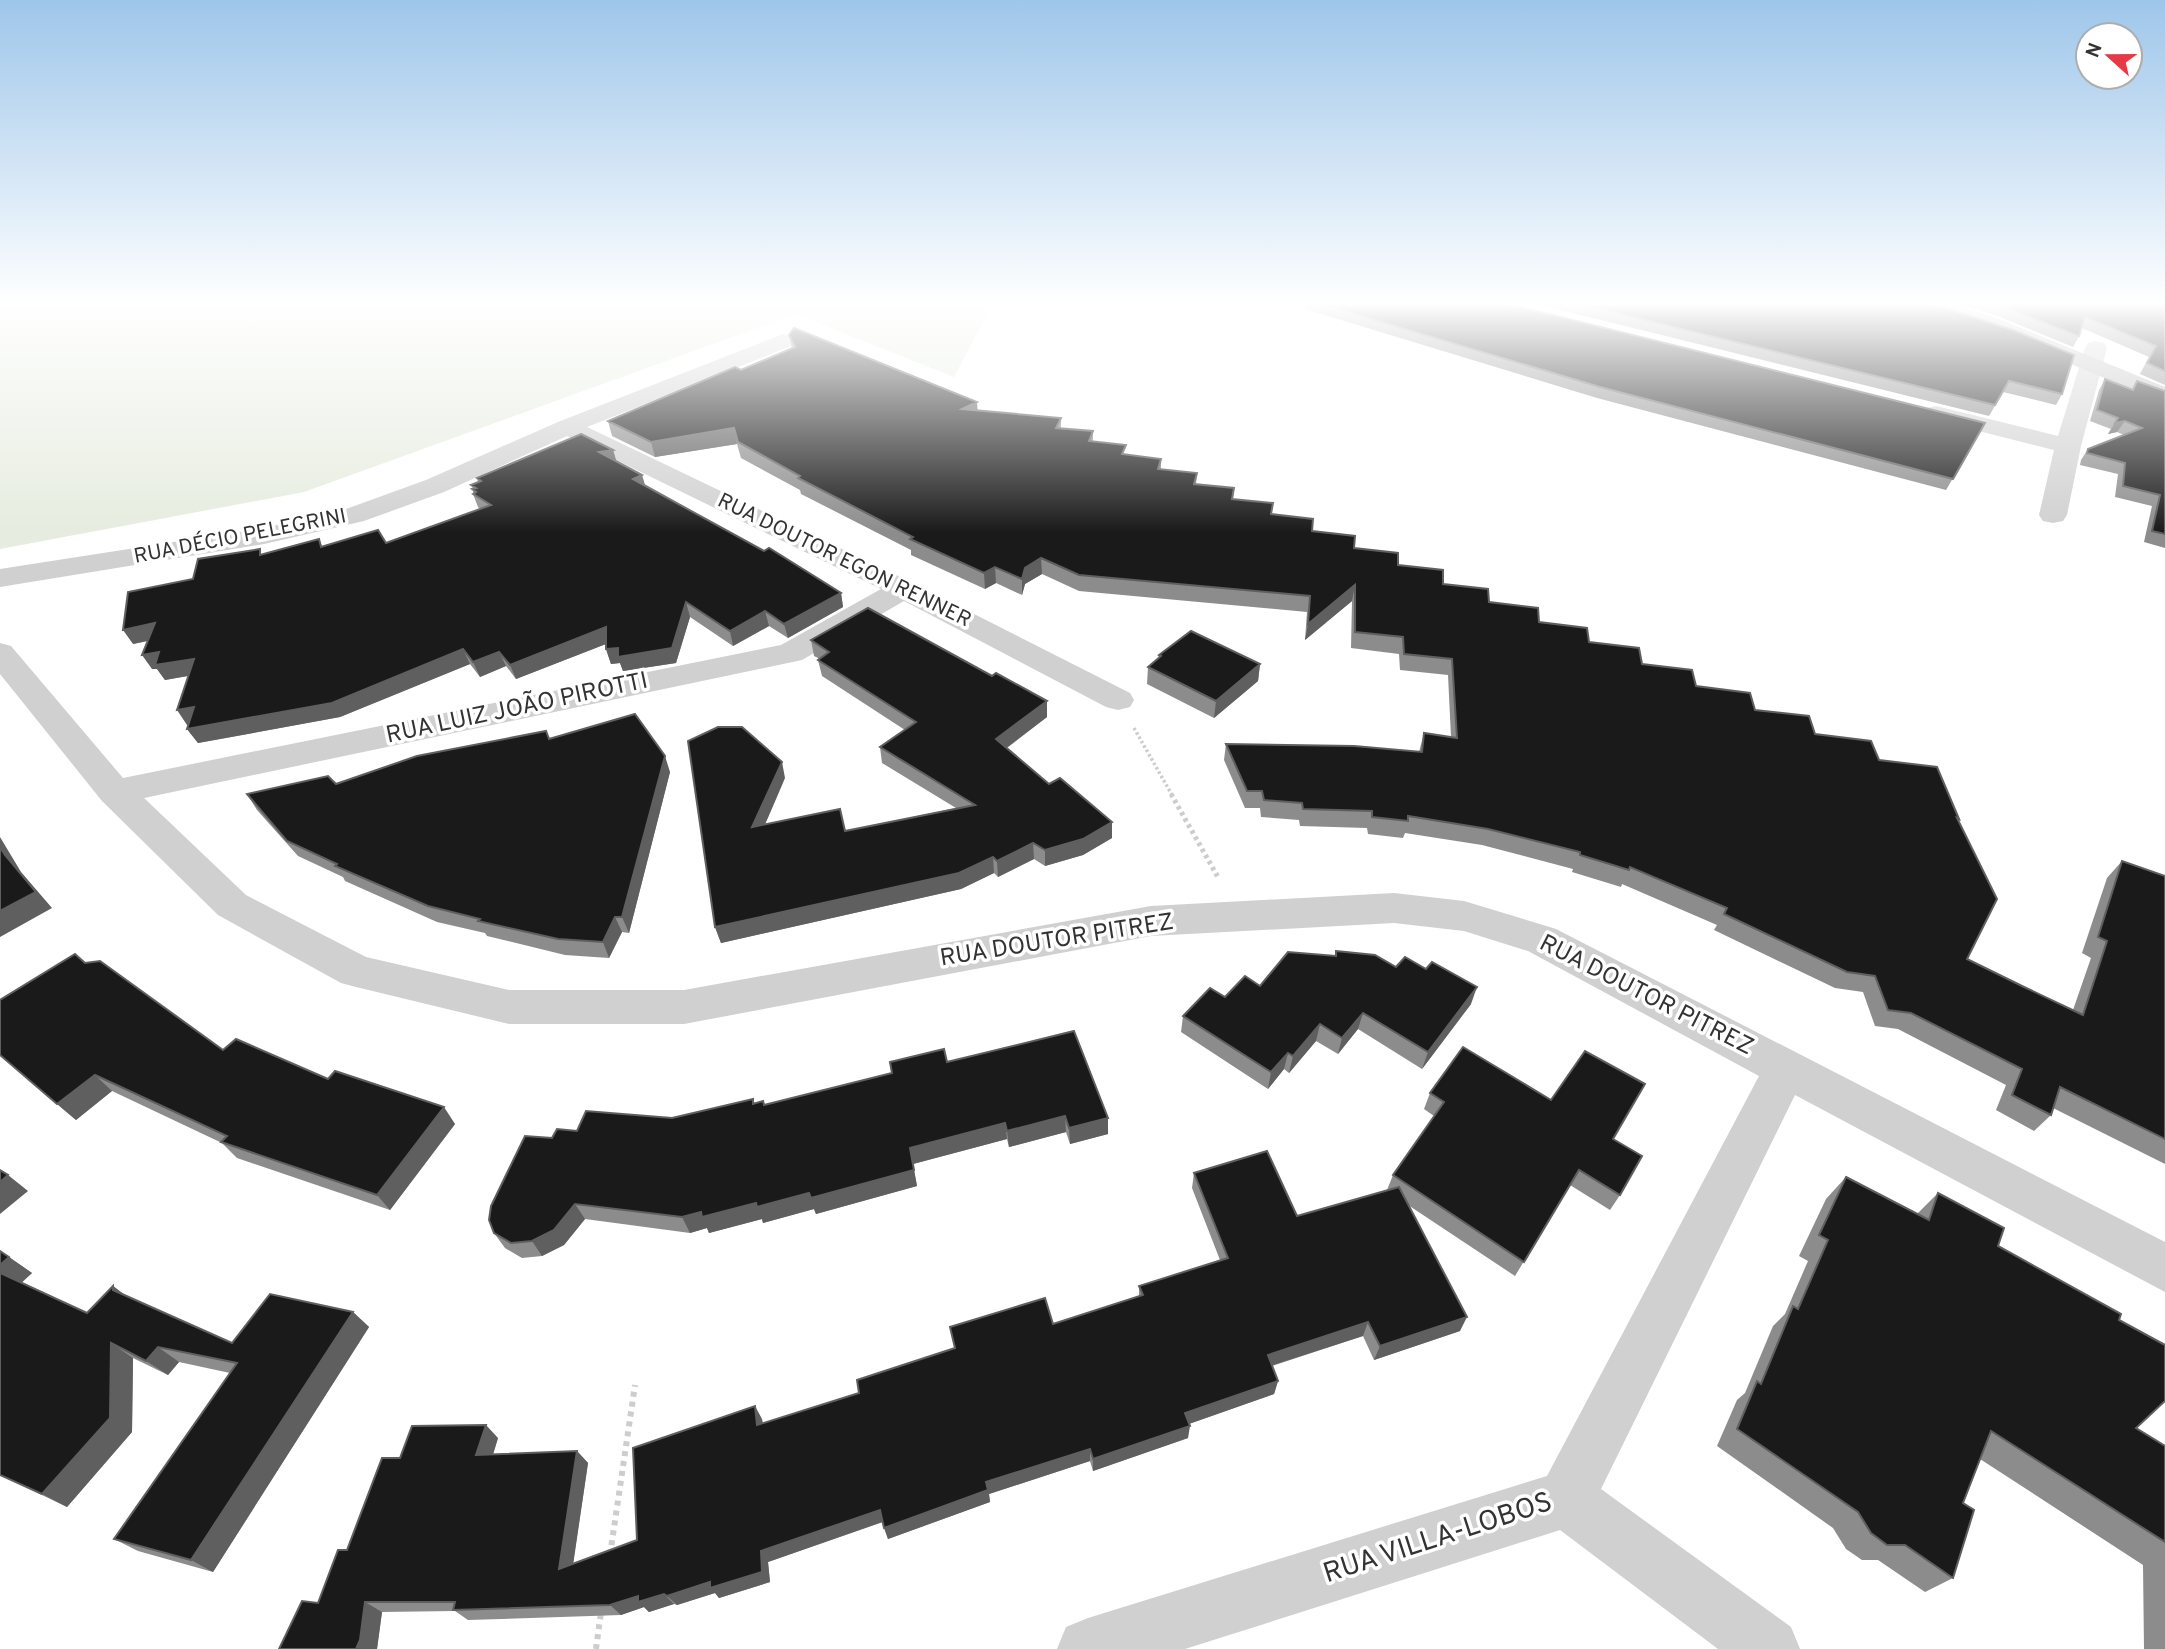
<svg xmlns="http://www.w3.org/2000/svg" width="2165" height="1649" viewBox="0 0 2165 1649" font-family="Overpass,sans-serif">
  <rect width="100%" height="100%" fill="#fff"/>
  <!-- green -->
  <polygon fill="#e6ecdf" points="0,302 994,302 954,377 796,314 304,492 0,549"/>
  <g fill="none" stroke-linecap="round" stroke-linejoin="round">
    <!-- path-far2 -->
    <polyline stroke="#cdcdcd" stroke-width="3.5" stroke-dasharray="2.5 2.5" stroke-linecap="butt" points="1134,728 1172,795"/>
    <!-- path-far1 -->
    <polyline stroke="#cdcdcd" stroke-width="5" stroke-dasharray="3.5 3.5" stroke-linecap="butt" points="1171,794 1219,879"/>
    <!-- path -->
    <g stroke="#cdcdcd" stroke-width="6" stroke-dasharray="5 5" stroke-linecap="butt">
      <polyline points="610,1555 635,1385"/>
      <polyline points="596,1649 601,1612"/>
    </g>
    <!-- street -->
    <g fill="#d0d0d0" fill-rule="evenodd">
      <polygon points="783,334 791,336 794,341 791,346 587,427 913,583 1130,693 1134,700 1130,707 1118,710 1106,707 904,601 802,660 144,798 246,895 366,957 509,990 684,990 1151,906 1394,893 1464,901 1556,929 2165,1242 2165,1292 1795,1095 1601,1489 1791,1627 1800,1649 1718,1649 1560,1530 1185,1649 1057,1649 1066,1627 1088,1618 1547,1476 1759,1076 1528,951 1464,931 1394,923 1151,936 684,1024 509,1024 356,987 341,983 218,915 102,801 0,674 0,643 11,646 123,778 781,645 881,589 567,436 444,492 364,521 264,544 0,587 0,569 264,528 346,509 426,480 558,422"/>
      <polygon points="2096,341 2104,343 2107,348 2081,446 2067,515 2063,521 2053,523 2043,521 2039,515 2054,450 1927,418 1924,413 1927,408 1936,406 2058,436 2085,348 2088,343"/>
    </g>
    <!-- secondary -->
    <polygon fill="#bdbdbd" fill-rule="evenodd" points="1913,302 1946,302 1994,317 2165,387 2165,403 2008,338 1916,307"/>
  </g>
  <!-- wall -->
  <g fill="#8c8c8c">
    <polygon points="1306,302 1501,302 1985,423 1946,490 1597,398 1305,309"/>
    <polygon points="1528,302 1927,302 2062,394 2056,405 2003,392 1989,416"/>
    <polygon points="1954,302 2165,302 2165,385 2140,374 2149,357 2082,328 2079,336 2073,347 1995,315"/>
    <polygon points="789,335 977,410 1061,418 1061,428 1093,431 1093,441 1126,455 1161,459 1161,469 1197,473 1196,484 1234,488 1233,499 1879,760 1959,819 1958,820 1967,959 2073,1010 2091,958 2082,953 2107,878 2122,861 2165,876 2165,1164 2053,1108 2051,1115 2034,1131 1996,1110 2006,1085 1898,1029 1875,1026 1863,992 1835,988 1714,930 1717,925 1622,884 1621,887 1572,872 1573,869 1482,845 1405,833 1403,838 1368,834 1367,828 1300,826 1299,820 1261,817 1260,808 1245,808 1224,760 1226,744 1419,752 1424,733 1451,737 1448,675 1400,670 1399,654 1351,648 1352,601 1305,640 1307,612 1079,591 1042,574 1025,584 1022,595 996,583 985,589 911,555 911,550 801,494 800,490 741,458 737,444 655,457 612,436 608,421 741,370 792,349"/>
    <polygon points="2105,379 2132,389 2137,381 2165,391 2165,548 2144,542 2152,506 2115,497 2118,474 2080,465 2081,460 2088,449 2124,435 2117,432 2108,434 2111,429 2090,421 2099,390"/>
    <polygon points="613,450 616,461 645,485 841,593 843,607 788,638 769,626 733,646 690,617 676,663 623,671 620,663 611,664 606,649 606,644 516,679 506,666 480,677 470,664 340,717 198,743 187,729 189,725 187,725 188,676 165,680 157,669 152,669 148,641 133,644 262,554 319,539 322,546 386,543 480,509 478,507 473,494 473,489 471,485 478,482 477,478"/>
    <polygon points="811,640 1047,717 1007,748 1112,838 1083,855 1045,866 1034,859 998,877 994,873 961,889 721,943 715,927 785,778 765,824 845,831 956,808 882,763 880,747 905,730 822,676 818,660 820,659 814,656"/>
    <polygon points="1159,655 1260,664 1258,681 1214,718 1147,684 1148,667 1158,659"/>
    <polygon points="550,739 670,772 629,933 622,932 609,958 565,955 487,936 485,933 437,922 345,881 343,877 298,856 257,810 247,794 336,784"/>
    <polygon points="1396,967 1471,1004 1422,1069 1358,1029 1338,1054 1316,1041 1289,1073 1284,1069 1268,1089 1181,1032 1183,1016 1225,997 1260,986"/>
    <polygon points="223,1050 328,1079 455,1124 390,1210 237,1158 222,1143 112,1091 76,1120 0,1055"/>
    <polygon points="947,1062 1108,1134 1070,1144 1066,1132 1009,1147 1007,1139 913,1164 917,1186 816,1214 814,1209 763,1223 762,1219 709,1233 707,1228 690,1233 585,1219 564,1245 542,1256 522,1258 505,1248 494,1233 552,1138 577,1131 672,1118 763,1101 765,1105"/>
    <polygon points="1430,1093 1613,1139 1620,1195 1610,1210 1570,1185 1515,1276 1408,1205 1460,1331 1374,1360 1363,1336 1272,1366 1278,1381 1274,1394 1189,1424 1188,1438 1093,1471 1090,1461 989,1494 990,1502 888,1539 883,1522 768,1562 770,1582 719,1598 715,1593 677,1605 674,1604 649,1612 644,1607 621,1615 468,1620 455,1611 382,1612 377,1649 279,1649 318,1603 400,1458 498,1438 493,1455 577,1451 588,1463 573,1563 637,1540 762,1419 763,1424 859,1393 1053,1324 1139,1297 1139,1286 1220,1260 1192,1188 1194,1173 1297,1216 1387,1190 1393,1175 1434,1116 1424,1109"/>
    <polygon points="1846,1177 1917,1214 1938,1193 1998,1246 2119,1320 2136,1428 2165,1446 2165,1649 2144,1649 2143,1565 1980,1459 1963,1503 1953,1578 1925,1592 1878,1560 1862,1560 1846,1549 1833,1528 1717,1446 1737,1400 1745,1393 1773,1326 1785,1314 1808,1261 1799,1256 1826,1199"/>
    <polygon points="0,1251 32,1273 22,1282 87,1313 113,1286 126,1296 232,1343 353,1312 369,1327 213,1572 138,1551 114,1539 230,1373 179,1362 168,1375 133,1358 132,1432 67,1507 0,1475"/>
  </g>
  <!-- shaded-wall -->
  <g fill="#5f5f5f">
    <polygon points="977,402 978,416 962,409"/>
    <polygon points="2125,421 2117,432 2108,434 2115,423"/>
    <polygon points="734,428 737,444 655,457 651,442"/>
    <polygon points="613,450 617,463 599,452"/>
    <polygon points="642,475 646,488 633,479"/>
    <polygon points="1041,558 1042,574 1025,584 1022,595 1022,579 1025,568"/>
    <polygon points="995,567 996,583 985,589 984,573"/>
    <polygon points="1355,585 1352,601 1305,640 1308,624"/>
    <polygon points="841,593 843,607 788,638 784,624"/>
    <polygon points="686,602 690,617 676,663 623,671 620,663 611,664 606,649"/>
    <polygon points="765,611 769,626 733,646 730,631"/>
    <polygon points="155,623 165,637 133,644 123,630"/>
    <polygon points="606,627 611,642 516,679 510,665"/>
    <polygon points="463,649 470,664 340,717 198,743 187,729"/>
    <polygon points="159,652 194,659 204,673 165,680 157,669 152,669 142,655"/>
    <polygon points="499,652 506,666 480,677 473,662"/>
    <polygon points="1260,664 1258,681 1214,718 1216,701"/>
    <polygon points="1047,701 1047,717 997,755 996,739"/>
    <polygon points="194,707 204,722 187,725 177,710"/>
    <polygon points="665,756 670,772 629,933 622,917"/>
    <polygon points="782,762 785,778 757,843 752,827"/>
    <polygon points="1112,822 1112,838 1083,855 1045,866 1045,850"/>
    <polygon points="0,837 21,872 52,908 0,937"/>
    <polygon points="1033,843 1034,859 998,877 997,861"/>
    <polygon points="993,857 994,873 961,889 721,943 715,927"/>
    <polygon points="615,917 622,932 609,958 603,942"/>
    <polygon points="1477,987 1471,1004 1422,1069 1428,1052"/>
    <polygon points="1363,1013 1358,1029 1338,1054 1342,1038"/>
    <polygon points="1320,1024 1316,1041 1289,1073 1293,1056"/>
    <polygon points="1288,1053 1284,1069 1268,1089 1271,1072"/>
    <polygon points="95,1075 112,1091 76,1120 57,1104"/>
    <polygon points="444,1107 455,1124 390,1210 377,1195"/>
    <polygon points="1065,1116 1066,1132 1009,1147 1007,1131"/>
    <polygon points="1108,1118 1108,1134 1070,1144 1069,1128"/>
    <polygon points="1005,1123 1007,1139 913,1164 910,1148"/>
    <polygon points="914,1170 917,1186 816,1214 814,1209 763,1223 762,1219 709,1233 707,1228 690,1233 682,1217 701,1212 809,1193"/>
    <polygon points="8,1175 28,1191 0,1214 0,1182"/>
    <polygon points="575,1204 585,1219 564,1245 542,1256 532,1241"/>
    <polygon points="9,1257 32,1273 18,1286 0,1274 0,1265"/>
    <polygon points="113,1286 134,1302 113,1290"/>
    <polygon points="353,1312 369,1327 213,1572 191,1560"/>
    <polygon points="1467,1317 1460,1331 1374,1360 1380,1346"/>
    <polygon points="1368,1322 1363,1336 1264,1368 1268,1355"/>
    <polygon points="111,1343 133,1358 132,1432 67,1507 42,1494"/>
    <polygon points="158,1347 179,1362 168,1375 146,1361"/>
    <polygon points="1278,1381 1274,1394 1183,1426 1185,1413"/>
    <polygon points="755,1406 762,1419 764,1438 757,1425"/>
    <polygon points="486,1425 498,1438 489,1467 476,1455"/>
    <polygon points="1190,1426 1188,1438 1093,1471 1093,1459"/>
    <polygon points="1090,1449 1090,1461 989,1494 990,1502 888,1539 884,1528 986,1482"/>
    <polygon points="577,1451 588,1463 571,1579 559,1569"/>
    <polygon points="880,1510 885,1521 768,1562 770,1582 719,1598 715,1593 677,1605 667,1596 761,1551"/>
    <polygon points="664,1594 674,1604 649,1612 644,1607 621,1615 610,1605 638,1596"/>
    <polygon points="365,1602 382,1612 377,1649 356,1649"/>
  </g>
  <!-- building -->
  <g fill="#1a1a1a" stroke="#5f5f5f" stroke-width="2">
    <polygon points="1314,302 1501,302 1985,423 1953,479 1600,387"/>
    <polygon points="1571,302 1927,302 2013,330 2074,355 2062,394 2009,381 1995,405"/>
    <polygon points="1991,302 2165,302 2165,371 2147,363 2156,346 2085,317 2079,336"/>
    <polygon points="794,328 977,402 962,409 1061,418 1056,428 1093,431 1089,441 1126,445 1122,454 1161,459 1158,469 1197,473 1194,484 1234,488 1232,499 1273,503 1271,514 1313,519 1312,531 1355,536 1354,548 1398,553 1398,565 1443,570 1443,584 1488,589 1489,602 1538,608 1539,622 1587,628 1589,642 1639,648 1642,664 1692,670 1696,686 1750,693 1755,710 1809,716 1815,734 1871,741 1879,760 1937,767 1959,819 1957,818 1997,899 1967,959 2022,986 2083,1015 2107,941 2098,937 2122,861 2165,876 2165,1139 2060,1087 2051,1115 2012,1095 2022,1069 1911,1013 1888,1010 1875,976 1847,972 1724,914 1727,908 1630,867 1629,870 1580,855 1580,852 1488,829 1408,816 1408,821 1372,817 1372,811 1303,809 1302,803 1264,800 1262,791 1247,791 1226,744 1354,746 1422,752 1424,733 1457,738 1452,659 1404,654 1403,637 1355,632 1355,585 1308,624 1310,596 1079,575 1041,558 1025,568 1022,579 995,567 984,573 910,539 913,537 798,478 800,476 738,442 734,428 651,442 608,421 735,367 741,370 795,347 789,335"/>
    <polygon points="2105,379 2133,390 2137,381 2165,391 2165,534 2152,531 2160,495 2123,486 2125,463 2087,453 2088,449 2142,428 2125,421 2115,423 2118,418 2097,410"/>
    <polygon points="581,434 613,450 599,452 642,475 633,479 764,551 769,548 841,593 784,624 765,611 730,631 686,602 672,648 618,657 618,648 606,649 606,627 510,665 499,652 473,662 463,649 332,703 187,729 194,707 177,710 194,659 155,665 159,652 142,655 155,623 123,630 128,592 193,579 198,559 260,549 260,555 319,539 321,547 378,530 386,543 491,505 473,494 476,492 472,489 476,488 471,485 481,481 477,478"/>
    <polygon points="868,608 992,676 996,673 1047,701 996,739 1049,784 1060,778 1112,822 1083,839 1045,850 1033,843 997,861 993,857 959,873 715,927 688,741 718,727 742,727 782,762 752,827 840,809 845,831 975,805 880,747 916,722 818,660 829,652 811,640"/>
    <polygon points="1191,631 1260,664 1216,701 1148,667 1161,656 1159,655"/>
    <polygon points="635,714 665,756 622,917 615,917 603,942 558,939 478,921 480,919 428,906 335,866 337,864 287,841 247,794 328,776 336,784 417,756 546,731 549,739"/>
    <polygon points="0,847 5,855 36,892 0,911"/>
    <polygon points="1336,951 1375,955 1396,967 1405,957 1426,969 1432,962 1477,987 1428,1052 1363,1013 1342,1038 1320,1024 1293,1056 1288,1053 1271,1072 1183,1016 1210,988 1225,997 1245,976 1260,986 1288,952 1336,956"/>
    <polygon points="75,954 85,963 100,961 223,1050 236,1039 328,1079 335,1071 444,1107 377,1195 221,1142 227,1136 95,1075 57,1104 0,1055 0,1000"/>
    <polygon points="1074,1031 1108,1118 1069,1128 1065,1116 1007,1131 1005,1123 910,1148 914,1170 811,1198 809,1193 757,1207 756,1203 702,1217 701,1212 682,1217 575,1204 554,1230 532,1241 511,1243 494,1233 489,1220 491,1206 525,1136 552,1138 557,1129 577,1131 586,1111 672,1118 753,1099 753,1104 763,1101 764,1105 892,1073 890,1062 944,1049 947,1062"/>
    <polygon points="1463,1047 1551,1100 1585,1051 1645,1084 1613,1139 1642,1156 1620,1195 1579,1170 1524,1262 1393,1175 1444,1102 1430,1093"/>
    <polygon points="1267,1151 1297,1216 1399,1187 1467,1317 1380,1346 1368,1322 1268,1355 1278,1381 1185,1413 1190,1426 1093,1459 1090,1449 986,1482 988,1490 884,1528 880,1510 761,1551 762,1572 710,1588 710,1582 667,1596 664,1594 638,1602 638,1596 610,1605 453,1610 455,1602 365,1602 360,1640 356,1649 279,1649 302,1601 318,1603 338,1550 347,1550 382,1458 400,1458 412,1426 486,1425 476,1455 577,1451 559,1569 637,1540 633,1448 755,1406 757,1425 859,1393 857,1380 955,1348 950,1327 1045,1298 1053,1324 1143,1295 1139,1286 1228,1258 1194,1173"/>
    <polygon points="0,1170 8,1175 0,1182"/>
    <polygon points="1846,1177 1929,1220 1938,1193 2004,1228 1998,1246 2121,1314 2119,1320 2165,1345 2165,1401 2136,1428 2165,1446 2165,1542 1991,1431 1963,1503 1974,1510 1953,1578 1905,1545 1887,1545 1871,1533 1858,1512 1737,1429 1757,1381 1761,1384 1793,1306 1798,1309 1828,1240 1819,1235"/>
    <polygon points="0,1251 9,1257 0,1265"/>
    <polygon points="0,1273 87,1313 113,1286 113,1290 232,1343 270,1294 353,1312 191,1560 114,1539 237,1363 158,1347 146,1361 111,1343 110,1418 42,1494 0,1475"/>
  </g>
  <!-- sky -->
  <linearGradient id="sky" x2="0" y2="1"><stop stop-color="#9ec6ea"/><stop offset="0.57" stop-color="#fff"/><stop offset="1" stop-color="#fff" stop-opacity="0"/></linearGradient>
  <rect width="2165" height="533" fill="url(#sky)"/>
  <g text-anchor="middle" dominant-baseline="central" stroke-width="7" stroke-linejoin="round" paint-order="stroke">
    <!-- far-street labels -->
    <g font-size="21" fill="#333" stroke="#fff">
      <text transform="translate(240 537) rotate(-11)">RUA DÉCIO PELEGRINI</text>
      <text transform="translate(844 561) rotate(26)">RUA DOUTOR EGON RENNER</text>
    </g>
    <!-- street labels -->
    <g font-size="24" fill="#333" stroke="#fff">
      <text transform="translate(517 709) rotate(-12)">RUA LUIZ JOÃO PIROTTI</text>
      <text transform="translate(1057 941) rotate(-9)">RUA DOUTOR PITREZ</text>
      <text transform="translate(1646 996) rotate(27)">RUA DOUTOR PITREZ</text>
    </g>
    <!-- near-street labels -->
    <g font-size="28" fill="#333" stroke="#fff">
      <text transform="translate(1438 1539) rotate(-18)">RUA VILLA-LOBOS</text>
    </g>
  </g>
  <!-- north arrow -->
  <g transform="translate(2109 56) rotate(291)"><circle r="33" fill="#ffffff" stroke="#adadad" stroke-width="2"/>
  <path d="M0-5L12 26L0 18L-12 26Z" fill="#e63946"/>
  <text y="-10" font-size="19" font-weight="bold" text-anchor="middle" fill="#333333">N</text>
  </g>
</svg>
